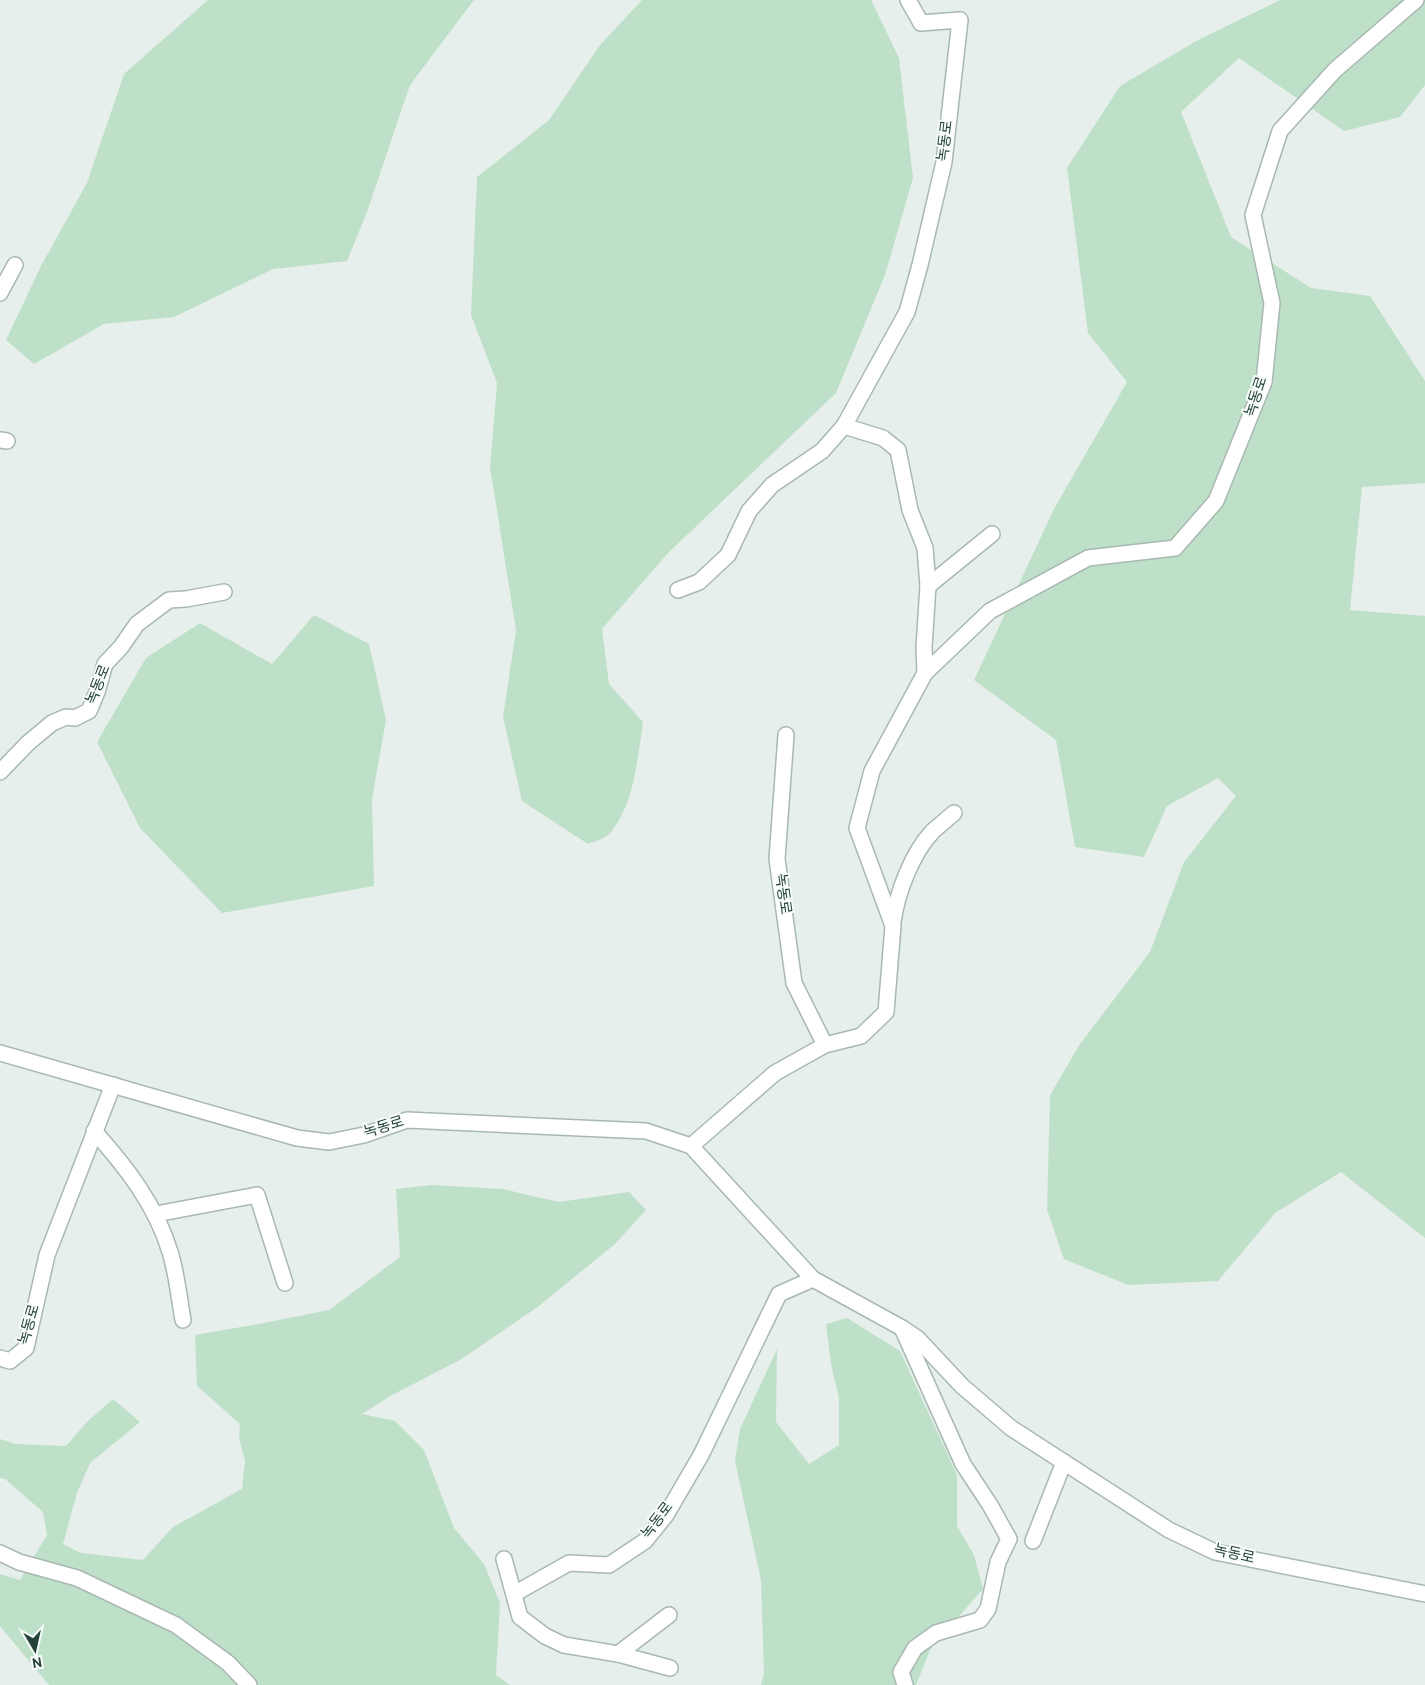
<svg xmlns="http://www.w3.org/2000/svg" width="1425" height="1685" viewBox="0 0 1425 1685" font-family="Overpass,'Noto Sans KR',sans-serif">
  <rect width="100%" height="100%" fill="#e6efeb"/>
  <!-- green -->
  <g fill="#bfe0c8">
    <polygon points="208,0 474,0 410,85 367,212 347,261 273,269 174,317 104,324 34,364 6,340 41,266 87,183 124,74"/>
    <path d="M 642,0 L 871,0 L 899,58 L 913,178 L 885,275 L 836,393 L 668,553 L 602,629 L 609,684 L 643,722 C 638,757 634,804 611,832 C 607,838 595,841 588,844 L 522,801 L 503,717 L 516,630 L 490,467 L 497,383 L 471,315 L 477,177 L 549,120 L 600,45 Z"/>
    <polygon points="1280,0 1425,0 1425,85 1400,117 1344,131 1239,58 1181,112 1231,237 1311,288 1370,296 1425,381 1425,483 1362,487 1350,610 1425,616 1425,1238 1341,1172 1275,1213 1218,1281 1128,1285 1064,1259 1047,1210 1050,1095 1080,1044 1150,952 1184,862 1236,796 1218,778 1167,806 1144,857 1075,847 1056,740 974,680 1054,509 1127,382 1088,333 1067,168 1120,86 1198,40"/>
    <polygon points="314,615 369,644 386,720 372,799 374,886 222,913 140,828 97,742 146,658 200,623 272,664"/>
    <polygon points="432,1185 503,1189 559,1202 629,1192 646,1210 615,1244 539,1306 460,1360 392,1395 362,1414 395,1421 424,1450 454,1528 484,1564 500,1603 496,1675 510,1685 49,1685 0,1626 0,1574 20,1580 47,1535 43,1512 5,1479 0,1478 0,1439 15,1444 66,1446 88,1421 113,1399 140,1422 90,1463 77,1493 63,1544 81,1553 143,1560 173,1527 242,1489 245,1461 239,1438 240,1424 197,1386 195,1335 259,1324 329,1310 400,1257 396,1189"/>
    <polygon points="847,1318 900,1351 957,1475 957,1526 974,1555 983,1589 931,1648 916,1685 761,1685 764,1674 761,1580 735,1461 740,1429 777,1349 776,1422 809,1464 839,1445 839,1398 831,1364 826,1324"/>
  </g>
  <g fill="none" stroke-linecap="round" stroke-linejoin="round">
    <!-- minor casing -->
    <g stroke="#a8b8b2" stroke-width="18">
      <g id="minor">
        <polyline points="1416,0 1335,70 1280,131 1253,215 1272,303 1264,382 1216,501 1175,548 1088,558 990,611 925,673 872,771 857,828 893,926 886,1012 861,1036 825,1045 775,1073 691,1146 813,1279 902,1328 917,1338 962,1386 1011,1428 1169,1530 1215,1552 1425,1594"/>
        <polyline points="0,293 15,265"/>
        <polyline points="844,426 907,312 920,265 944,162 960,20 921,23 908,0"/>
        <polyline points="0,440 7,441"/>
        <polyline points="928,586 992,534"/>
        <polyline points="678,590 699,582 728,555 749,511 772,485 822,451 844,426 883,438 898,450 910,510 925,548 928,586 924,647 925,673"/>
        <polyline points="786,735 777,859 794,983 825,1045"/>
        <polyline points="0,772 28,743 52,723 66,717 75,718 89,711 97,692 105,664 121,647 137,624 169,600 186,599 224,592"/>
        <path d="M 893,922 C 897,893 912,853 933,831 C 940,825 947,819 954,813"/>
        <polyline points="0,1053 297,1138 329,1142 364,1135 407,1120 646,1131 691,1146"/>
        <path d="M 94,1131 C 126,1167 156,1205 170,1252 C 177,1274 179,1298 183,1320"/>
        <polyline points="156,1214 257,1195 285,1283"/>
        <polyline points="902,1328 963,1464 990,1505 1009,1539 998,1562 988,1609 980,1620 936,1633 915,1648 901,1672 905,1685"/>
        <polyline points="0,1358 10,1361 26,1348 47,1255 113,1085"/>
        <polyline points="1033,1541 1064,1462"/>
        <polyline points="0,1553 19,1562 77,1578 176,1625 228,1663 249,1685"/>
        <polyline points="504,1559 520,1617 545,1636 564,1645 618,1654 670,1668"/>
        <polyline points="514,1594 569,1563 609,1565 645,1541 666,1515 701,1455 779,1294 813,1279"/>
        <polyline points="618,1654 669,1615"/>
      </g>
    </g>
    <!-- minor -->
    <use href="#minor" stroke="#fff" stroke-width="15"/>
  </g>
  <g text-anchor="middle" dominant-baseline="central" stroke-width="4" stroke-linejoin="round" paint-order="stroke">
    <!-- street labels -->
    <g font-size="15" fill="#24423a" stroke="#f7fbf9">
      <text transform="translate(946 141) rotate(-83)">녹동로</text>
      <text transform="translate(1257 397) rotate(-72)">녹동로</text>
      <text transform="translate(99 685) rotate(-68)">녹동로</text>
      <text transform="translate(782 894) rotate(82)">녹동로</text>
      <text transform="translate(384 1128) rotate(-17)">녹동로</text>
      <text transform="translate(30 1325) rotate(-74)">녹동로</text>
      <text transform="translate(658 1521) rotate(-53)">녹동로</text>
      <text transform="translate(1234 1555) rotate(13)">녹동로</text>
    </g>
  </g>
  <!-- north arrow -->
  <g transform="translate(35 1650) rotate(171)" stroke="#f7fbf9" stroke-width="4" paint-order="stroke">
  <path d="M0-4L9 19L0 12L-9 19Z" fill="#24423a"/>
  <text y="-8" font-size="14" font-weight="bold" text-anchor="middle" fill="#24423a">N</text>
  </g>
</svg>
